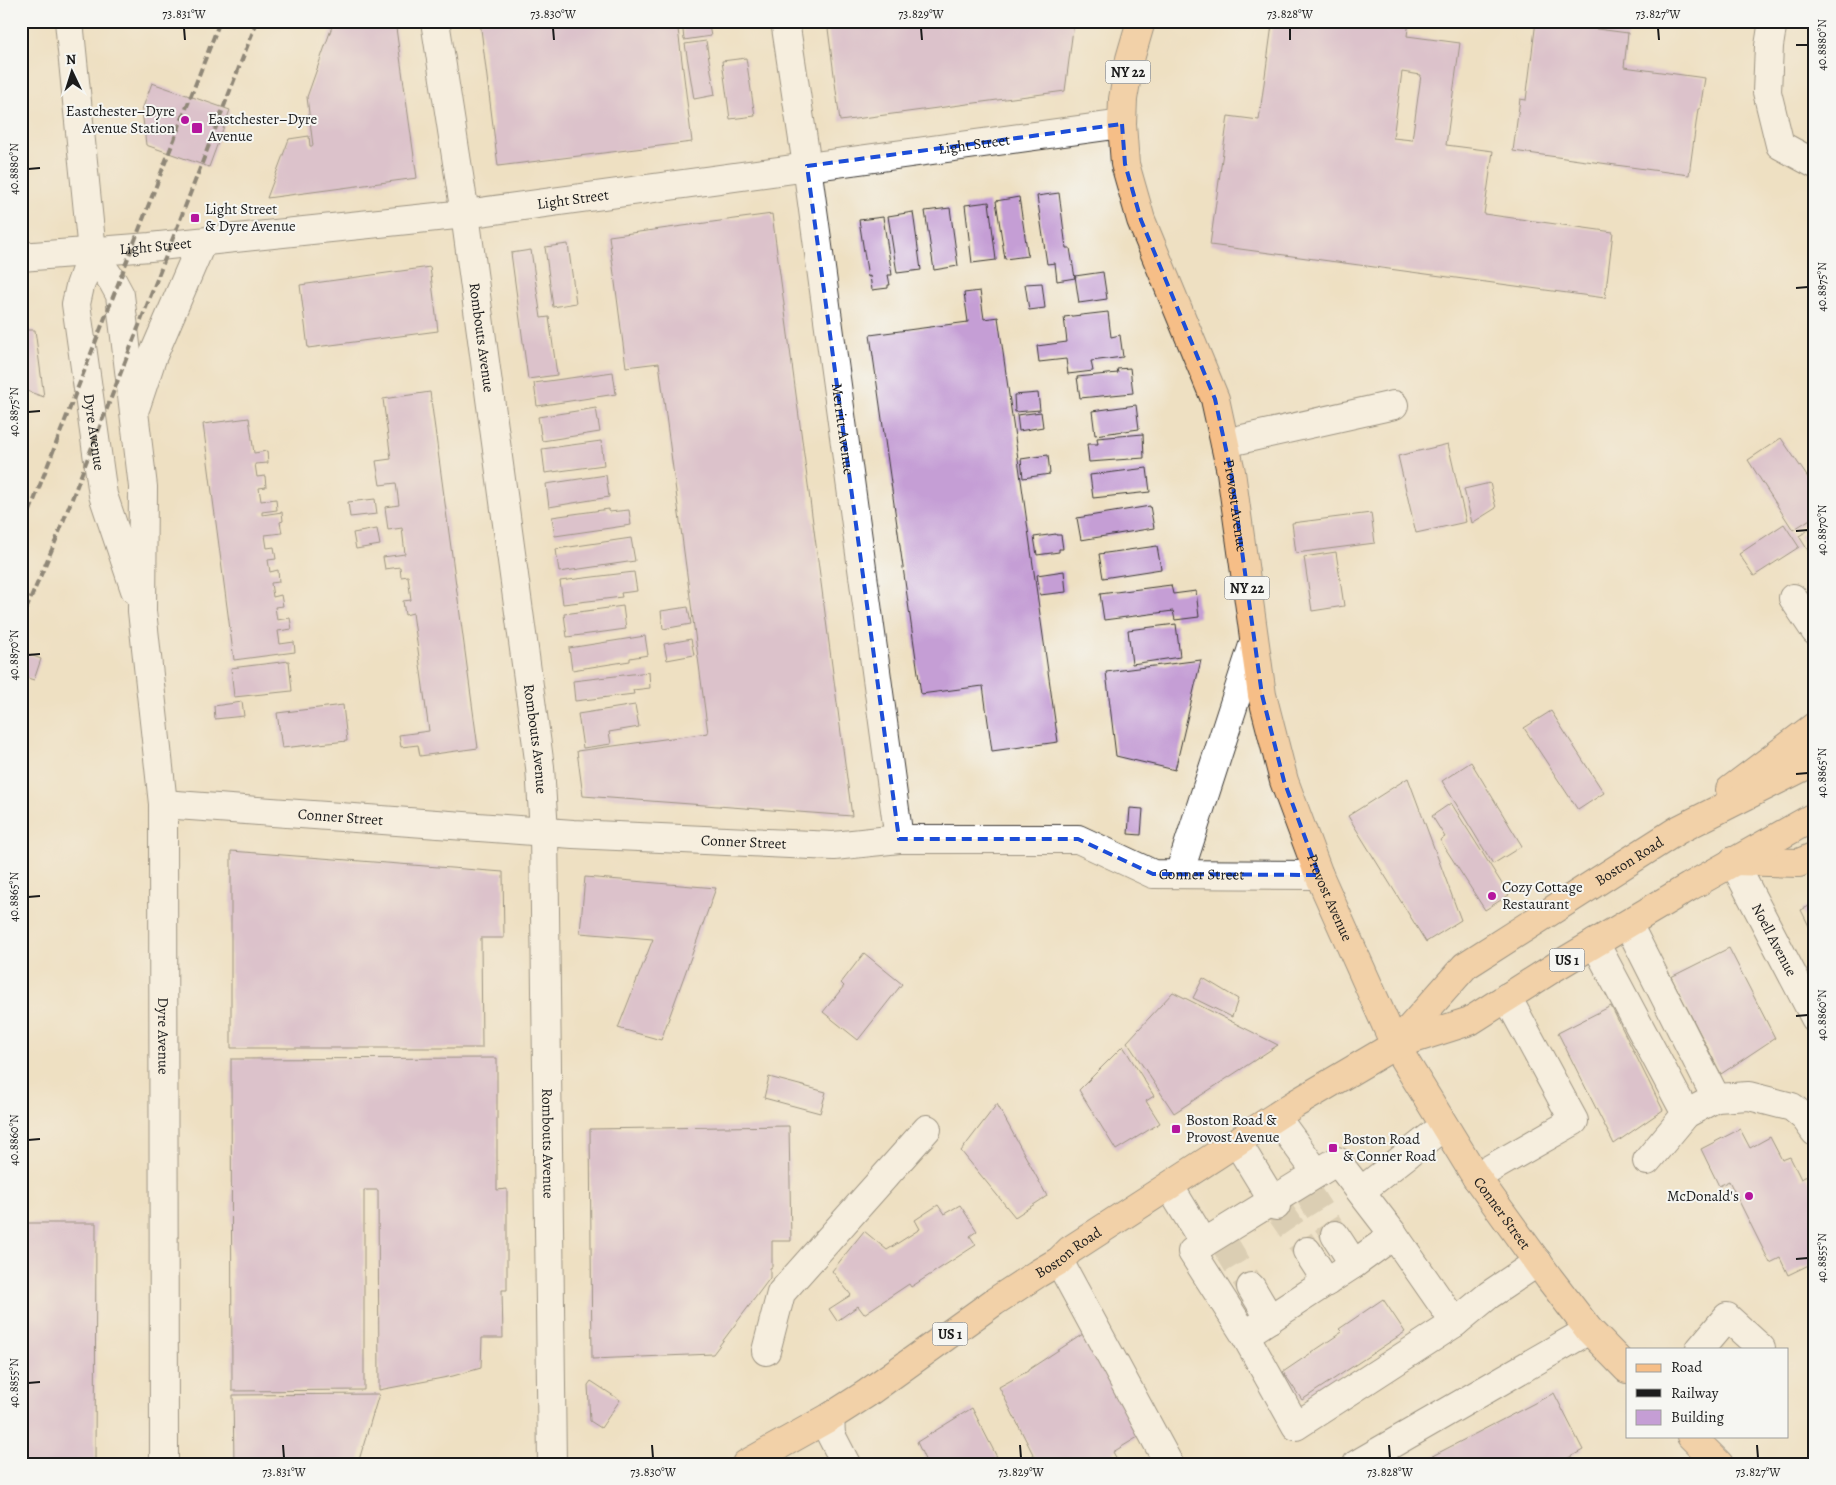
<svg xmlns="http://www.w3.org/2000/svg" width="1836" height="1485" viewBox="0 0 1836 1485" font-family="Alegreya,serif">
  <rect width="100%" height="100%" fill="#f6f6f2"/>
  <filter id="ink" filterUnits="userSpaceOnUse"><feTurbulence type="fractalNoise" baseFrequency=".02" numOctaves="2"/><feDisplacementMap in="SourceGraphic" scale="10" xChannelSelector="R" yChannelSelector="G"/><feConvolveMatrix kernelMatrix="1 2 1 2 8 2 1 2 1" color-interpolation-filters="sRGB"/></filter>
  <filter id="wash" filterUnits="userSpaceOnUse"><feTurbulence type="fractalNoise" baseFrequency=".0096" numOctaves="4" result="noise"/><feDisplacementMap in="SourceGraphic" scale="20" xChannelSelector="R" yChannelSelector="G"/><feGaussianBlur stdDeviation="1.12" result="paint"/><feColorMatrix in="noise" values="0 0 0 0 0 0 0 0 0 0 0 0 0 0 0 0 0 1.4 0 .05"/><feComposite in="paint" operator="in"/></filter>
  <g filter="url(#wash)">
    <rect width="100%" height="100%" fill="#eee0c2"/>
    <g id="blocks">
      <!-- building -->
      <g fill="#c59ed5" fill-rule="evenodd">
        <polygon points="334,21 395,21 417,178 267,198 289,139 309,136 310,146 313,146 307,97"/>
        <polygon points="480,21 677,21 692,142 498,166"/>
        <polygon points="682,21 708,21 711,36 684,40"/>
        <polygon points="827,21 1074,21 1065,91 840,121"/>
        <path d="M 1256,21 L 1409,21 L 1407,36 L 1460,43 L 1446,145 L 1493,151 L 1484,214 L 1613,232 L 1605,298 L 1210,245 L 1228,116 L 1259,120 L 1272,25 L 1256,23 ZM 1402,72 L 1421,75 L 1412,140 L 1393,138 Z"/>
        <polygon points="1536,21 1628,33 1624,67 1705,78 1700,109 1698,109 1689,175 1513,151 1520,99 1526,100"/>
        <polygon points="706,41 715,95 694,99 685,44"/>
        <polygon points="746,58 755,116 730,119 722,61"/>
        <polygon points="152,83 230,110 209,167 146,145 142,110"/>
        <polygon points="1059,193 1066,248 1070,248 1075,278 1057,281 1055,263 1047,264 1037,196"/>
        <polygon points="1019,197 1028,256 1005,259 996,201"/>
        <polygon points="989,202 996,260 972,263 965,205"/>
        <polygon points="950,208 958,266 934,270 925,211"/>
        <polygon points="913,212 921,270 897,273 888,216"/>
        <polygon points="772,214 852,816 583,796 577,751 708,733 659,363 626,367 609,236"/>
        <polygon points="883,217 892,275 888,275 890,285 888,285 888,288 872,290 870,276 868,277 859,220"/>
        <polygon points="568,244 576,303 553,307 545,247"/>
        <polygon points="531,250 541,318 549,317 557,375 528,379 511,253"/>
        <polygon points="430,267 438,331 308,348 300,285"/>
        <polygon points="1103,272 1107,299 1079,303 1075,276"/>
        <polygon points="1042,283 1045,308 1029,310 1025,284"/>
        <polygon points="980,291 984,319 998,317 1058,742 992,751 983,686 921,694 870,335 968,322 964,293"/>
        <polygon points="1108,312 1111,337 1120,335 1123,357 1091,361 1093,371 1068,374 1066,359 1039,362 1037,346 1067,342 1064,317"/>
        <polygon points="21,330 35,330 44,397 21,389"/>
        <polygon points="1130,368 1133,393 1080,398 1077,377 1118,373 1117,369"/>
        <polygon points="613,372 616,394 537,406 534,383"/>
        <polygon points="430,392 478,748 420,756 418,745 401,747 399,735 429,731 413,613 405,615 403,601 411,600 408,576 401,577 400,567 385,569 383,557 405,554 402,528 388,530 385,507 399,505 396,483 380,485 376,461 391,459 383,399"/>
        <polygon points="1038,393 1040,410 1015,412 1014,395"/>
        <polygon points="1136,405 1139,429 1095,435 1092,411"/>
        <polygon points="596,408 600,432 542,441 538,417"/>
        <polygon points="1041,412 1043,427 1019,431 1017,415"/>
        <polygon points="249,418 254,453 267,451 268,463 255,464 257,477 265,476 266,487 259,488 261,501 276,499 277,510 262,512 262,515 282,512 283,521 280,522 282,533 265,535 267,548 274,547 276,559 268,560 270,572 278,570 279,582 271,583 273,597 281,595 283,606 275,607 277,620 290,618 292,629 278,631 280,644 294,642 295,652 234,660 203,424"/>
        <polygon points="1143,434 1144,458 1089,462 1087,444 1098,444 1097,438"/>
        <polygon points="1781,438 1815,488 1815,516 1793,530 1748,460"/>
        <polygon points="601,441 604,465 545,473 542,449"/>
        <polygon points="1448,444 1466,522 1416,533 1398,456"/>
        <polygon points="1048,455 1050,474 1023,478 1021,459"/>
        <polygon points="1147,468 1150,492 1093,498 1090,475"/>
        <polygon points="606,475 609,497 549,507 546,484"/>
        <polygon points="1490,483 1496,508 1472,523 1464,489"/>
        <polygon points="375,499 377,514 350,517 348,502"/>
        <polygon points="1150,506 1154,528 1081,540 1077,518"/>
        <polygon points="609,509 609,512 629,510 631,525 555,536 552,517"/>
        <polygon points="1371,513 1375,543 1296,553 1292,523"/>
        <polygon points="1784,524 1799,547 1754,576 1739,554"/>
        <polygon points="1815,526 1815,562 1799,536"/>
        <polygon points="377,529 380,545 356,549 353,533"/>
        <polygon points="1056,534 1056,535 1061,535 1063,549 1059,549 1059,552 1037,555 1034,537"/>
        <polygon points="631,538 635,561 559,572 556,549"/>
        <polygon points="1157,546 1161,569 1103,578 1099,554"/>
        <polygon points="1336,552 1344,606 1312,611 1304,557"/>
        <polygon points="1064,571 1066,592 1040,595 1037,575"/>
        <polygon points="634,572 637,591 621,593 622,597 563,604 560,581"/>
        <polygon points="1171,585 1173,594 1196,591 1199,617 1175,620 1173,611 1104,620 1100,594"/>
        <polygon points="623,606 626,629 567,637 564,614"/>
        <polygon points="688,607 691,624 663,629 661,611"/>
        <polygon points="1176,624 1180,657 1132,664 1128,630"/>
        <polygon points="645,636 648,655 630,658 630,661 572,670 569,648"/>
        <polygon points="691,639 694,655 667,660 664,644"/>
        <polygon points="28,654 41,659 34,680 21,676"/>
        <polygon points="1201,660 1175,770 1116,756 1106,672"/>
        <polygon points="289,661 292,691 234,697 231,668"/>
        <polygon points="649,672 650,688 633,690 634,694 575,701 573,681"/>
        <polygon points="242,702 244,716 215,719 214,706"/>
        <polygon points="343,705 347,741 282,748 277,713"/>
        <polygon points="635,705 639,727 609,732 611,744 583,748 578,714"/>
        <polygon points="1551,711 1604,793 1578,810 1524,728"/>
        <polygon points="1471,762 1522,846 1493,864 1442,781"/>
        <polygon points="1408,778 1461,920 1426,942 1348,816"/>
        <polygon points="1451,803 1509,895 1485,910 1440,840 1445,837 1432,816"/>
        <polygon points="1130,808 1143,809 1141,835 1128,834"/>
        <polygon points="231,851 503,872 504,938 481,938 482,1048 231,1048"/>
        <polygon points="585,877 716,888 661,1040 618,1028 653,939 580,933"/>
        <polygon points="1815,903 1815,938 1801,910"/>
        <polygon points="1729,948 1775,1038 1721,1074 1671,977"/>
        <polygon points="864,953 902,984 858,1040 823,1012 844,986 841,983"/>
        <polygon points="1203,978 1238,999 1232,1017 1193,998"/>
        <polygon points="1173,992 1278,1045 1174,1113 1127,1042"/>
        <polygon points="1611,1006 1663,1110 1614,1144 1558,1033"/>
        <polygon points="1123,1046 1154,1096 1146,1101 1160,1123 1116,1150 1079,1090"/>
        <polygon points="497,1058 497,1190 507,1189 507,1290 502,1290 503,1338 482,1338 481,1368 453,1376 379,1390 378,1190 364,1190 364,1390 232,1391 231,1059"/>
        <polygon points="769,1077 826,1092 820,1113 764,1098"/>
        <polygon points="997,1104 1047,1196 1015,1217 961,1151"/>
        <polygon points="789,1126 791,1241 772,1241 772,1267 770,1268 770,1278 713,1354 592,1359 590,1129"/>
        <polygon points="1740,1129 1750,1148 1770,1137 1782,1160 1790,1157 1801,1179 1807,1176 1815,1192 1815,1262 1788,1275 1780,1258 1770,1263 1729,1181 1719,1186 1701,1149"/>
        <polygon points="938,1205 944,1214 960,1205 977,1231 970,1236 976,1245 911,1287 909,1284 864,1314 858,1306 837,1321 829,1309 851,1295 832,1271 864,1231 887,1250 920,1229 915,1220"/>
        <polygon points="21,1223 96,1223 95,1464 21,1464"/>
        <polygon points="1383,1299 1405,1332 1302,1400 1283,1372 1342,1332 1339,1329"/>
        <polygon points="1086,1332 1143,1434 1113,1452 1119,1463 1118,1464 1038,1464 999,1387 1028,1371 1028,1370"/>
        <polygon points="591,1381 620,1400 601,1428 590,1421 588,1385"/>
        <polygon points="1554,1393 1583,1450 1557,1464 1417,1464"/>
        <polygon points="379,1394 359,1460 315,1461 315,1464 234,1464 233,1395"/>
        <polygon points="972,1408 998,1459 995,1461 996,1464 927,1464 917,1442"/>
      </g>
    </g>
  </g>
  <g filter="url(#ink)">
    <use href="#blocks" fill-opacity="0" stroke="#3c3935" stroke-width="1"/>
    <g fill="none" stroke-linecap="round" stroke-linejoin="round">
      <!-- minor-tunnel -->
      <g stroke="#c4b9a1" stroke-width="28" stroke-dasharray="28 14" stroke-linecap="butt">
        <polyline points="1304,1187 1335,1235"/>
        <polyline points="1276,1206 1307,1251"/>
        <polyline points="1223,1241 1251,1287"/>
      </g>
      <!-- minor casing -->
      <g stroke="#3c3935" stroke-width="30">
        <g id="minor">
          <path id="s1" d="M 69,21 L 92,252 L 80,286 L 76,304 L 103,495 L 135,590"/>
          <path id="s2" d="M 435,21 L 465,214 L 540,767 L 544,832 L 552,1464"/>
          <path id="s3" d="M 785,21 L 807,166 L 899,839"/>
          <polyline points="1773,21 1769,46 1767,92 1780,145 1815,164"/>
          <path id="s4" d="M 92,252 L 113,282 L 120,295 L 143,487 L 142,611 L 163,804 L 164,1464"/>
          <path id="s5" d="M 21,257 L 150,247 L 465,214 L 1122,124"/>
          <polyline points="136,406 152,358 202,242"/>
          <polyline points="1225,443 1394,405"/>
          <polyline points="1793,598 1815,631"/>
          <path id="s6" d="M 163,804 L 573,834 L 834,846 L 899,839 L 1078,839 L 1153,874 L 1319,875"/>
          <path id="s7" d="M 1733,861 L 1815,1018"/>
          <polyline points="1179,874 1254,642"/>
          <polyline points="1628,924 1716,1098"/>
          <polyline points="1595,943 1686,1114"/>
          <polyline points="1276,1117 1317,1173"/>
          <polyline points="1237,1142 1276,1206"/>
          <polyline points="1647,1161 1686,1114 1716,1098 1749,1096 1792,1107 1805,1118 1815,1132"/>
          <polyline points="1476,1177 1574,1121 1507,997"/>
          <polyline points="1170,1187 1204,1243 1192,1252 1245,1335 1296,1426 1455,1323 1489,1295 1538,1262"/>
          <polyline points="1361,1191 1444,1126"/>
          <polyline points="1335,1235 1354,1264"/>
          <polyline points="1204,1243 1337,1161 1394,1235 1455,1323"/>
          <polyline points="1307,1251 1327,1282"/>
          <polyline points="1059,1261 1169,1464"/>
          <polyline points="1251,1287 1270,1319"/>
          <polyline points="1245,1335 1354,1264 1394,1235"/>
          <polyline points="1700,1349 1727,1317 1761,1348"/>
          <polyline points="766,1351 781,1293 927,1129"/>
          <polyline points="830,1417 831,1435 846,1464"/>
          <polyline points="1357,1464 1589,1330"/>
        </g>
      </g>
      <!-- major casing -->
      <g stroke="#3c3935" stroke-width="30">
        <g id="major">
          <path id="s8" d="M 1141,21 L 1130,59 L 1123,99 L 1122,124 L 1125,164 L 1141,220 L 1215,399 L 1231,472 L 1262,695 L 1284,781 L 1319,875 L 1395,1045 L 1476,1177 L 1549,1278 L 1589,1330 L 1627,1369"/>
          <polyline points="1730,790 1815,726"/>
          <polyline points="1733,861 1799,863 1815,856"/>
          <path id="s9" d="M 1396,1044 L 1465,966 L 1678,830 L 1815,761"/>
          <polyline points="1691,1436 1719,1464"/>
          <path id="s10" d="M 746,1464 L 830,1417 L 866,1394 L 994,1302 L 1037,1274 L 1059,1261 L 1070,1250 L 1295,1104 L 1395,1045 L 1470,1021 L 1555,967 L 1689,887 L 1815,816"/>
        </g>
      </g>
      <!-- minor -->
      <use href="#minor" stroke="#fff" stroke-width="28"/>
      <!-- major -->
      <use href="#major" stroke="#f6be87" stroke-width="28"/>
      <!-- rail -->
      <g stroke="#1c1c1c" stroke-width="4" stroke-dasharray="8 4" stroke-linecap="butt">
        <polyline points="21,534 220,21"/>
        <polyline points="21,621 56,540 257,21"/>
      </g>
    </g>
  </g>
  <!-- marked area -->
  <path d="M0 0H1836V1485H0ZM 1122,124 L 1125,164 L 1141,220 L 1215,399 L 1231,472 L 1262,695 L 1284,781 L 1319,875 L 1153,874 L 1078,839 L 899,839 L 807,166 Z" fill="#eee0c2" fill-opacity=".55" fill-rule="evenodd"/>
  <path fill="none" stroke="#1d4ed8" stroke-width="4" stroke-dasharray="10 6" stroke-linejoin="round" d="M 1122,124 L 1125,164 L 1141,220 L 1215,399 L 1231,472 L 1262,695 L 1284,781 L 1319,875 L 1153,874 L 1078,839 L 899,839 L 807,166 Z"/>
  <!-- ticks -->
  <path fill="none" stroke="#1c1c1c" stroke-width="2" d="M 184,28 L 185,40M 553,28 L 554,40M 921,28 L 922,40M 1290,28 L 1290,40M 1658,28 L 1659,40M 1796,45 L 1808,45M 28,169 L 40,168M 1796,288 L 1808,287M 28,412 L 40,411M 1796,531 L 1808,530M 28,655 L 40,654M 1796,774 L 1808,773M 28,897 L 40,896M 1796,1016 L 1808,1015M 28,1140 L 40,1139M 1796,1259 L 1808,1258M 28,1383 L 40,1382M 283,1445 L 284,1458M 652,1445 L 653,1458M 1020,1445 L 1021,1458M 1389,1445 L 1390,1458M 1757,1445 L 1758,1458"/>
  <!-- markers -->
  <g fill="#b5179e" stroke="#f6f6f2" stroke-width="2">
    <circle cx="185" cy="120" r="5"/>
    <rect x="191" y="122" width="12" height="12" rx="2.5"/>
    <rect x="190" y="213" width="10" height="10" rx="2.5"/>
    <circle cx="1492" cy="896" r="5"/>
    <rect x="1171" y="1124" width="10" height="10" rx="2.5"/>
    <rect x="1328" y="1143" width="10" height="10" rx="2.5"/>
    <circle cx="1749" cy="1196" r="5"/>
  </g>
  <g text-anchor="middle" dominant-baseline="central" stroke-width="4" stroke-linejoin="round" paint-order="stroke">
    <!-- shield labels -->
    <g fill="#f6f6f2" stroke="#5d5d5c" stroke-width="1">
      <rect x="1105.5" y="60.5" width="45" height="23" rx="4"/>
      <rect x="1224.5" y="576.5" width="45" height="23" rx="4"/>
      <rect x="1549.5" y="948.5" width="35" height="23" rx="4"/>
      <rect x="932.5" y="1322.5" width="35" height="23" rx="4"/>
    </g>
    <g font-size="14" font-weight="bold" fill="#1c1c1c">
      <text x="1128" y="72">NY 22</text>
      <text x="1247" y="588">NY 22</text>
      <text x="1567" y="960">US 1</text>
      <text x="950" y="1334">US 1</text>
    </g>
    <!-- poi labels -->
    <g font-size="15" fill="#1c1c1c" stroke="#f6f6f2" text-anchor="start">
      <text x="175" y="111" text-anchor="end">Eastchester–Dyre<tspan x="175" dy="17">Avenue Station</tspan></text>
      <text x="208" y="119">Eastchester–Dyre<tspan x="208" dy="17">Avenue</tspan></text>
      <text x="205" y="209">Light Street<tspan x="205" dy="17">&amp; Dyre Avenue</tspan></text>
      <text x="1502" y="887">Cozy Cottage<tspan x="1502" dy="17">Restaurant</tspan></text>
      <text x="1186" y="1120">Boston Road &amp;<tspan x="1186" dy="17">Provost Avenue</tspan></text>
      <text x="1343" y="1139">Boston Road<tspan x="1343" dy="17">&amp; Conner Road</tspan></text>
      <text x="1739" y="1196" text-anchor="end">McDonald's</text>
    </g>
    <!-- street labels -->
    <g font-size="15" fill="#1c1c1c" stroke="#f6f6f2">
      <text stroke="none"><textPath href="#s5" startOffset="960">Light Street</textPath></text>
      <text stroke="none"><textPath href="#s5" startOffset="555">Light Street</textPath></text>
      <text stroke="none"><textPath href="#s5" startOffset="135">Light Street</textPath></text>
      <text stroke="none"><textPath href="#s2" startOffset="320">Rombouts Avenue</textPath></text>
      <text stroke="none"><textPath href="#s3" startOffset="412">Merritt Avenue</textPath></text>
      <text stroke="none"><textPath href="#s1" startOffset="416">Dyre Avenue</textPath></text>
      <text stroke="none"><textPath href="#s8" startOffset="506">Provost Avenue</textPath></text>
      <text stroke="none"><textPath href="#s2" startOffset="725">Rombouts Avenue</textPath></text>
      <text stroke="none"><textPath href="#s6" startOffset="178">Conner Street</textPath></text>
      <text stroke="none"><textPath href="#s6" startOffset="582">Conner Street</textPath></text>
      <text stroke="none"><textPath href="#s9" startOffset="299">Boston Road</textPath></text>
      <text stroke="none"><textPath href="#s6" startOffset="1048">Conner Street</textPath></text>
      <text stroke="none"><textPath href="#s8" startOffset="911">Provost Avenue</textPath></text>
      <text stroke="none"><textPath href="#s7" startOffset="89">Noell Avenue</textPath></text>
      <text stroke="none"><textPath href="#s4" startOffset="795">Dyre Avenue</textPath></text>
      <text stroke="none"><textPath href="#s2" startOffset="1130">Rombouts Avenue</textPath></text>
      <text stroke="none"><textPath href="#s8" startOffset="1272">Conner Street</textPath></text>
      <text stroke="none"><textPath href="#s10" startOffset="386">Boston Road</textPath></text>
    </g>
  </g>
  <!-- margin -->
  <rect width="1836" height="1485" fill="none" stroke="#f6f6f2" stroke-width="55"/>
  <!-- legend -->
  <rect x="1626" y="1348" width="162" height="90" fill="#f6f6f2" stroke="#9f9f9c"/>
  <rect x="1636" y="1364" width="25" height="8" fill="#f6be87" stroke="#9f9f9c"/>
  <text x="1671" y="1372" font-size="15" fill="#1c1c1c">Road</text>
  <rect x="1636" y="1389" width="25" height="8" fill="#1c1c1c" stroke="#9f9f9c"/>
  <text x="1671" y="1398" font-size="15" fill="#1c1c1c">Railway</text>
  <rect x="1636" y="1410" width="25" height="15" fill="#c59ed5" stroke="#9f9f9c"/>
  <text x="1671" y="1422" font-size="15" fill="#1c1c1c">Building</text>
  <!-- north arrow -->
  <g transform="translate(72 72) rotate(356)" stroke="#f6f6f2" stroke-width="4" paint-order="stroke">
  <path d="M0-4L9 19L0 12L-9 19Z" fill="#1c1c1c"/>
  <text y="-8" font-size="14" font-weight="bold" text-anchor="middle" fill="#1c1c1c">N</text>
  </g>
  <rect x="28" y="28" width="1780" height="1430" fill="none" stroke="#1c1c1c" stroke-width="2"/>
  <g font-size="12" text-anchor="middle" fill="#1c1c1c">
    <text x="184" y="18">73.831°W</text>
    <text x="553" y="18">73.830°W</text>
    <text x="921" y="18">73.829°W</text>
    <text x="1290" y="18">73.828°W</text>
    <text x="1658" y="18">73.827°W</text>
    <text transform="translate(1822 45) rotate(-90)" y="4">40.8880°N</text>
    <text transform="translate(14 169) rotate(-90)" y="4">40.8880°N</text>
    <text transform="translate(1822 287) rotate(-90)" y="4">40.8875°N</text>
    <text transform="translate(14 412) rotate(-90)" y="4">40.8875°N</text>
    <text transform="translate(1822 530) rotate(-90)" y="4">40.8870°N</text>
    <text transform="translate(14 655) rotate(-90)" y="4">40.8870°N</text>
    <text transform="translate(1822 773) rotate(-90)" y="4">40.8865°N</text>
    <text transform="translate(14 897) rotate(-90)" y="4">40.8865°N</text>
    <text transform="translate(1822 1015) rotate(-90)" y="4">40.8860°N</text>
    <text transform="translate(14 1140) rotate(-90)" y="4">40.8860°N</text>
    <text transform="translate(1822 1258) rotate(-90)" y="4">40.8855°N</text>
    <text transform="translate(14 1383) rotate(-90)" y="4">40.8855°N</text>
    <text x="284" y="1476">73.831°W</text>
    <text x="653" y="1476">73.830°W</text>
    <text x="1021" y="1476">73.829°W</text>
    <text x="1390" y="1476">73.828°W</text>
    <text x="1758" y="1476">73.827°W</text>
  </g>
</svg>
